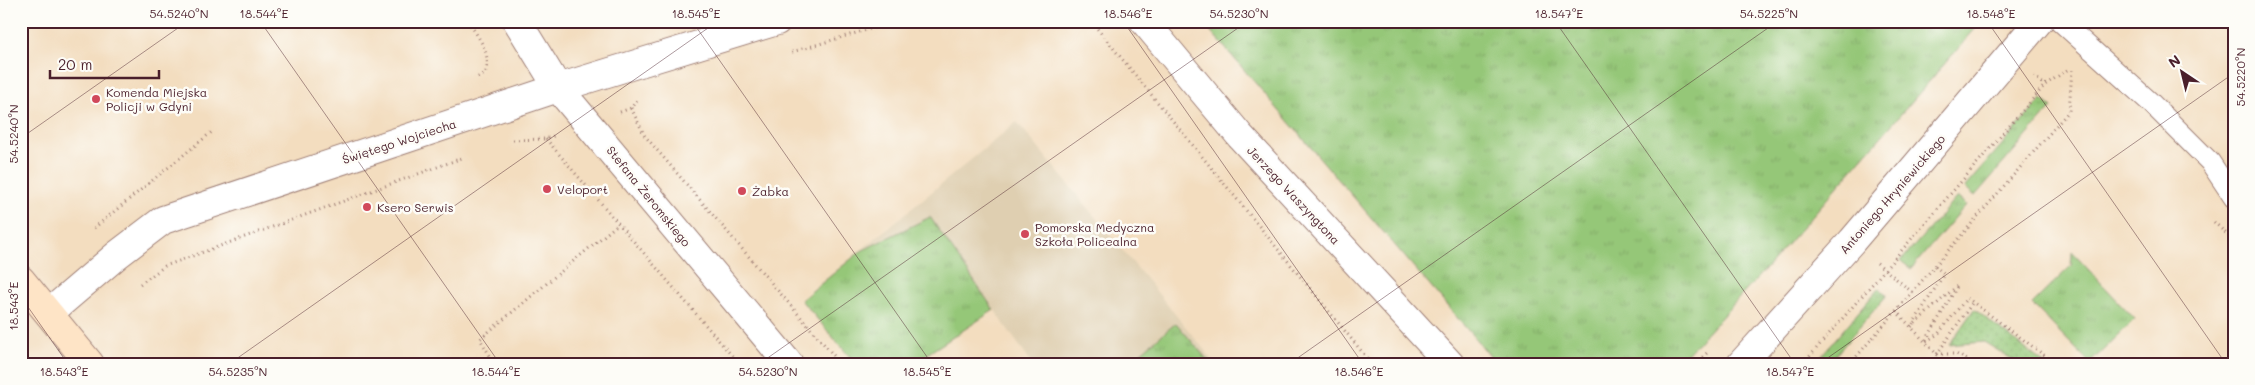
<svg xmlns="http://www.w3.org/2000/svg" width="2255" height="385" viewBox="0 0 2255 385" font-family="Mali,sans-serif">
  <defs>
    <pattern id="grass-tufts" width="24" height="20" patternUnits="userSpaceOnUse" patternTransform="scale(1.25)"><rect width="24" height="20" fill="#95c778"/><path d="M3 7l-1-3M5 7V3M7 7l1-3M15 17l-1-3M17 17v-4M19 17l1-3" fill="none" stroke="#82aa68"/></pattern>
    <pattern id="park-dots" width="8" height="8" patternUnits="userSpaceOnUse" patternTransform="scale(1.25)"><rect width="8" height="8" fill="#95c778"/><path d="M2 2h.1M6 6h.1" fill="none" stroke="#82aa68" stroke-width="1.8" stroke-linecap="round"/></pattern>
  </defs>
  <rect width="100%" height="100%" fill="#fdfcf7"/>
  <filter id="ink" filterUnits="userSpaceOnUse"><feTurbulence type="fractalNoise" baseFrequency=".02" numOctaves="2"/><feDisplacementMap in="SourceGraphic" scale="10" xChannelSelector="R" yChannelSelector="G"/><feConvolveMatrix kernelMatrix="1 2 1 2 8 2 1 2 1" color-interpolation-filters="sRGB"/></filter>
  <filter id="wash" filterUnits="userSpaceOnUse"><feTurbulence type="fractalNoise" baseFrequency=".0096" numOctaves="4" result="noise"/><feDisplacementMap in="SourceGraphic" scale="20" xChannelSelector="R" yChannelSelector="G"/><feGaussianBlur stdDeviation="1.12" result="paint"/><feColorMatrix in="noise" values="0 0 0 0 0 0 0 0 0 0 0 0 0 0 0 0 0 1.4 0 .05"/><feComposite in="paint" operator="in"/></filter>
  <g filter="url(#wash)">
    <rect width="100%" height="100%" fill="#f3ddbf"/>
    <!-- built -->
    <polygon fill="#dfcfb1" points="1017,122 1216,364 1032,364 930,217 861,250"/>
    <!-- grass -->
    <g fill="url(#grass-tufts)" stroke="#707352">
      <polygon points="1202,21 1982,21 1765,270 1678,364 1497,364"/>
      <polygon points="2042,99 2052,107 1975,196 1965,187"/>
      <polygon points="1957,197 1966,205 1911,269 1901,261"/>
      <polygon points="930,217 994,310 912,364 856,364 801,300 861,251"/>
      <polygon points="2072,252 2135,319 2090,363 2032,304 2071,266"/>
      <polygon points="1879,288 1887,295 1828,364 1814,364"/>
      <polygon points="1176,323 1211,364 1127,364"/>
    </g>
    <!-- park -->
    <polygon fill="url(#park-dots)" stroke="#707352" points="1974,309 2045,364 2020,364 1984,342 1949,345"/>
  </g>
  <g filter="url(#ink)">
    <g fill="none" stroke-linecap="round" stroke-linejoin="round">
      <!-- lane casing -->
      <g stroke="#9e7e75" stroke-width="22">
        <polyline id="lane" points="2060,21 2151,103 2210,162 2234,198"/>
      </g>
      <!-- street casing -->
      <g stroke="#9e7e75" stroke-width="30">
        <g id="street">
          <polyline points="517,21 558,88 789,364"/>
          <polyline points="1144,21 1240,136 1450,364"/>
          <polyline points="49,313 117,255 163,220 558,88 777,21"/>
          <polyline points="1741,364 1852,241 2039,21"/>
        </g>
      </g>
      <!-- secondary casing -->
      <g stroke="#9e7e75" stroke-width="30">
        <polyline id="secondary" points="21,280 90,364"/>
      </g>
      <!-- path -->
      <g stroke="#9e7e75" stroke-width="3" stroke-dasharray="1 4" stroke-linecap="butt">
        <path d="M 468,21 C 478,37 493,55 485,74 L 476,78"/>
        <polyline points="1091,21 1372,364"/>
        <polyline points="792,52 897,21"/>
        <polyline points="2034,76 2045,85"/>
        <polyline points="631,108 645,136 841,364"/>
        <polyline points="620,112 631,108 637,100"/>
        <polyline points="546,139 739,364"/>
        <polyline points="513,140 546,139 556,135"/>
        <polyline points="2214,222 2234,241"/>
        <polyline points="94,228 213,131"/>
        <polyline points="1877,263 1912,292"/>
        <polyline points="1935,266 1944,274 1911,327 1958,285 1925,342 1938,334 1967,298 2056,364"/>
        <polyline points="140,284 165,266 462,158"/>
        <polyline points="1896,311 1946,364"/>
        <polyline points="1937,354 1973,302"/>
        <polyline points="1937,354 1956,354 1975,364"/>
        <polyline points="495,364 480,339 618,224"/>
        <polyline points="1695,364 1709,351"/>
        <polyline points="1803,364 2045,85 2070,68"/>
        <polyline points="1850,364 2069,111 2072,70"/>
      </g>
      <!-- lane -->
      <use href="#lane" stroke="#fff" stroke-width="20"/>
      <!-- street -->
      <use href="#street" stroke="#fff" stroke-width="28"/>
      <!-- secondary -->
      <use href="#secondary" stroke="#fee4c6" stroke-width="28"/>
    </g>
  </g>
  <!-- ticks -->
  <path fill="none" stroke="#4a1f2b" stroke-width="1" stroke-opacity="0.45" d="M 260,21 L 500,364M 692,21 L 932,364M 1123,21 L 1363,364M 1555,21 L 1795,364M 1987,21 L 2226,364M 21,138 L 188,21M 21,297 L 68,364M 229,364 L 718,21M 759,364 L 1248,21M 1289,364 L 1778,21M 1819,364 L 2234,73"/>
  <!-- markers -->
  <g fill="#d1495b" stroke="#fdfcf7" stroke-width="2">
    <circle cx="96" cy="99" r="5"/>
    <circle cx="547" cy="189" r="5"/>
    <circle cx="742" cy="191" r="5"/>
    <circle cx="367" cy="207" r="5"/>
    <circle cx="1025" cy="234" r="5"/>
  </g>
  <g text-anchor="middle" dominant-baseline="central" stroke-width="5" stroke-linejoin="round" paint-order="stroke">
    <!-- poi labels -->
    <g font-size="12" fill="#4a1f2b" stroke="#fdfcf7" text-anchor="start">
      <text x="106" y="92">Komenda Miejska<tspan x="106" dy="14">Policji w Gdyni</tspan></text>
      <text x="557" y="189">Veloport</text>
      <text x="752" y="191">Żabka</text>
      <text x="377" y="207">Ksero Serwis</text>
      <text x="1035" y="227">Pomorska Medyczna<tspan x="1035" dy="14">Szkoła Policealna</tspan></text>
    </g>
    <!-- street labels -->
    <g font-size="12" fill="#4a1f2b" stroke="#fdfcf7">
      <text transform="translate(399 141) rotate(-18)">Świętego Wojciecha</text>
      <text transform="translate(1892 194) rotate(-49)">Antoniego Hryniewickiego</text>
      <text transform="translate(1294 195) rotate(47)">Jerzego Waszyngtona</text>
      <text transform="translate(649 196) rotate(51)">Stefana Żeromskiego</text>
    </g>
  </g>
  <!-- margin -->
  <rect width="2255" height="385" fill="none" stroke="#fdfcf7" stroke-width="55"/>
  <!-- north arrow -->
  <g transform="translate(2182 72) rotate(325)" stroke="#fdfcf7" stroke-width="4" paint-order="stroke">
  <path d="M0-4L9 19L0 12L-9 19Z" fill="#4a1f2b"/>
  <text y="-8" font-size="14" font-weight="bold" text-anchor="middle" fill="#4a1f2b">N</text>
  </g>
  <!-- scale -->
  <path d="M50 70v8h109v-8" fill="none" stroke="#4a1f2b" stroke-width="2.5"/>
  <text x="58" y="70" font-size="15" fill="#4a1f2b" stroke="#fdfcf7" stroke-width="4" paint-order="stroke">20 m</text>
  <rect x="28" y="28" width="2200" height="330" fill="none" stroke="#4a1f2b" stroke-width="2"/>
  <g font-size="12" text-anchor="middle" fill="#4a1f2b">
    <text x="179" y="18">54.5240°N</text>
    <text x="264" y="18">18.544°E</text>
    <text x="696" y="18">18.545°E</text>
    <text x="1128" y="18">18.546°E</text>
    <text x="1239" y="18">54.5230°N</text>
    <text x="1559" y="18">18.547°E</text>
    <text x="1769" y="18">54.5225°N</text>
    <text x="1991" y="18">18.548°E</text>
    <text transform="translate(2241 77) rotate(-90)" y="4">54.5220°N</text>
    <text transform="translate(14 134) rotate(-90)" y="4">54.5240°N</text>
    <text transform="translate(14 306) rotate(-90)" y="4">18.543°E</text>
    <text x="64" y="376">18.543°E</text>
    <text x="238" y="376">54.5235°N</text>
    <text x="496" y="376">18.544°E</text>
    <text x="768" y="376">54.5230°N</text>
    <text x="927" y="376">18.545°E</text>
    <text x="1359" y="376">18.546°E</text>
    <text x="1790" y="376">18.547°E</text>
  </g>
</svg>
